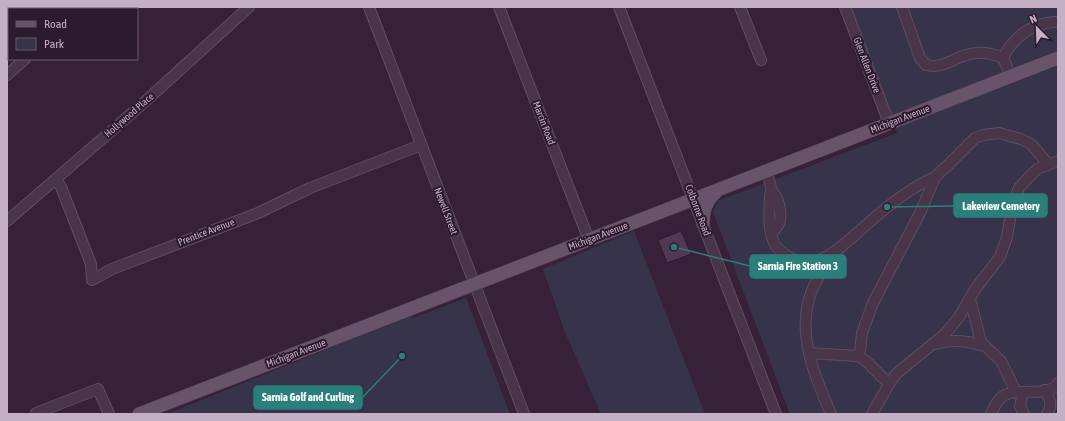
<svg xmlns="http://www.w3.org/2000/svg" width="1065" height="421" viewBox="0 0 1065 421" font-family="'Asap Condensed',sans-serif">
  <rect width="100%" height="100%" fill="#372139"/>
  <!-- green -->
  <g fill="#37334b">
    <polygon points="846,7 1058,7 1058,414 790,414 713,212 718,201 897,133 886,100"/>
    <polygon points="634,231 705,414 601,414 565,332 543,269"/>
    <polygon points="466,298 510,414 167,414 414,314 411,319"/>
  </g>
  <!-- building -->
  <polygon fill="#523855" stroke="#2e1c30" points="681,231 691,254 667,263 658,240"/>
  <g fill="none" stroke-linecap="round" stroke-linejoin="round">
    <!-- minor casing -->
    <g stroke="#5f4d61" stroke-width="12">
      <g id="minor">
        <polyline points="369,7 524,414"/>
        <polyline points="499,7 589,240"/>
        <polyline points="619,7 776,414"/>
        <polyline points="740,7 761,60"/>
        <polyline points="845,7 889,123"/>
        <path d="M 902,7 L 920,58 L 926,65 C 942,69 952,59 966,55 C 978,51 992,53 1003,58 L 1011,76"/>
        <polyline points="80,9 82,7"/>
        <path d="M 1003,58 C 1013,37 1034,21 1058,22"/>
        <polyline points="7,75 25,59"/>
        <path d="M 766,171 C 768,177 771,183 771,189 C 771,192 770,195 770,198 C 769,212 768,230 774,243 C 780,254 801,266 813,262 C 834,256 850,239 865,226 C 886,207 909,188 935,177"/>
        <polyline points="56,179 61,187 91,264 92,280 112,269 258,213 310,188 421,145"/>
        <polyline points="7,221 139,107 249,7"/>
        <path d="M 771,233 C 786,223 781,201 771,189"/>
        <polyline points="970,299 981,342 1001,361 1016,392"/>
        <path d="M 935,344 C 951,339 969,341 984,346"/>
        <polyline points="810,353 858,356 866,361 889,384"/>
        <polyline points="858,356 860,351 862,333 873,303 921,211 935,177 949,164 975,138 983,135 999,133 1021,139 1031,144 1048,164"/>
        <path d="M 1044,390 C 1050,398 1053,405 1047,414"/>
        <polyline points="36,413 98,389 109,414"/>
        <path d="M 831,414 C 815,377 796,334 811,293 C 816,278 827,265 835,251"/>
        <polyline points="872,414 889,384 896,374 946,333 959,317 976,288 1000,257 1007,237 1012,206 1019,188 1026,180 1037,169 1058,161"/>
        <path d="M 991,414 C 998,397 1004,392 1022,392"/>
        <path d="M 1024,414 L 1020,406 L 1023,392 C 1034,391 1052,394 1058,383"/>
      </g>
    </g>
    <!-- major casing -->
    <g stroke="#513e53" stroke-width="14">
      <g id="major">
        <path d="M 703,224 C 703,210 706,201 716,192"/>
        <polyline points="139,414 1058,58"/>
      </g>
    </g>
    <!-- minor -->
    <use href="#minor" stroke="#48354a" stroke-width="10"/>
    <!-- major -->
    <use href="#major" stroke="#67536a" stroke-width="13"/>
  </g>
  <g text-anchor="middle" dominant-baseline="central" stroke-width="4" stroke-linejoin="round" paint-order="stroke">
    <!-- street labels -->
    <g font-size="10" fill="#c4b0c6" stroke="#2c1a2e">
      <text transform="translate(867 65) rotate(69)">Glen Allen Drive</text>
      <text transform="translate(129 115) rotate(-41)">Hollywood Place</text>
      <text transform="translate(900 119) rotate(-21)">Michigan Avenue</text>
      <text transform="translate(544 123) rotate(69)">Marcin Road</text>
      <text transform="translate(698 210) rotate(69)">Colborne Road</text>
      <text transform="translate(446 211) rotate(69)">Newell Street</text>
      <text transform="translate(206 232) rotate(-21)">Prentice Avenue</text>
      <text transform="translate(598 236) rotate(-21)">Michigan Avenue</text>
      <text transform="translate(296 353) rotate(-21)">Michigan Avenue</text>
    </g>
  </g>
  <!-- callouts -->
  <path fill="none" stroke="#2a7f7b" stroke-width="1.5" d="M887 207L954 206M674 247L750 266M402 356L362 398"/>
  <g fill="#2a7f7b" stroke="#2c1a2e" stroke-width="1.5">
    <circle cx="887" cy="207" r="4"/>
    <circle cx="674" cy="247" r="4"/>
    <circle cx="402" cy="356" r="4"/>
  </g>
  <g fill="#2a7f7b" stroke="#2a7f7b" stroke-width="1.5">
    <rect x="954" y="194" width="93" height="23" rx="4"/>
    <rect x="750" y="255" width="96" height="23" rx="4"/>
    <rect x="254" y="386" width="108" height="23" rx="4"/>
  </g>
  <g font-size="11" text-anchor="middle" font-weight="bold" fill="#fff">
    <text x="1001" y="210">Lakeview Cemetery</text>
    <text x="798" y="270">Sarnia Fire Station 3</text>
    <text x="308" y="401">Sarnia Golf and Curling</text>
  </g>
  <!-- border -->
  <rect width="1065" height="421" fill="none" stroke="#c4b0c6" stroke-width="16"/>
  <!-- legend -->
  <rect x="8" y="8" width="130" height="52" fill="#2c1a2e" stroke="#69566b"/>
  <rect x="16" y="21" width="20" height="6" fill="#67536a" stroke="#69566b"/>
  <text x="44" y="28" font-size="12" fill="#c4b0c6">Road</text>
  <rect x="16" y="38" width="20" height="12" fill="#37334b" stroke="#69566b"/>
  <text x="44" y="48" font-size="12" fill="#c4b0c6">Park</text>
  <!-- north arrow -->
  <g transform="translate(1037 28) rotate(337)" stroke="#2c1a2e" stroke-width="3" paint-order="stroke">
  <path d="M0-3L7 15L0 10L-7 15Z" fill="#c4b0c6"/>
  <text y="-6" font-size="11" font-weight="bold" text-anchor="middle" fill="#c4b0c6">N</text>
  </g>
</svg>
